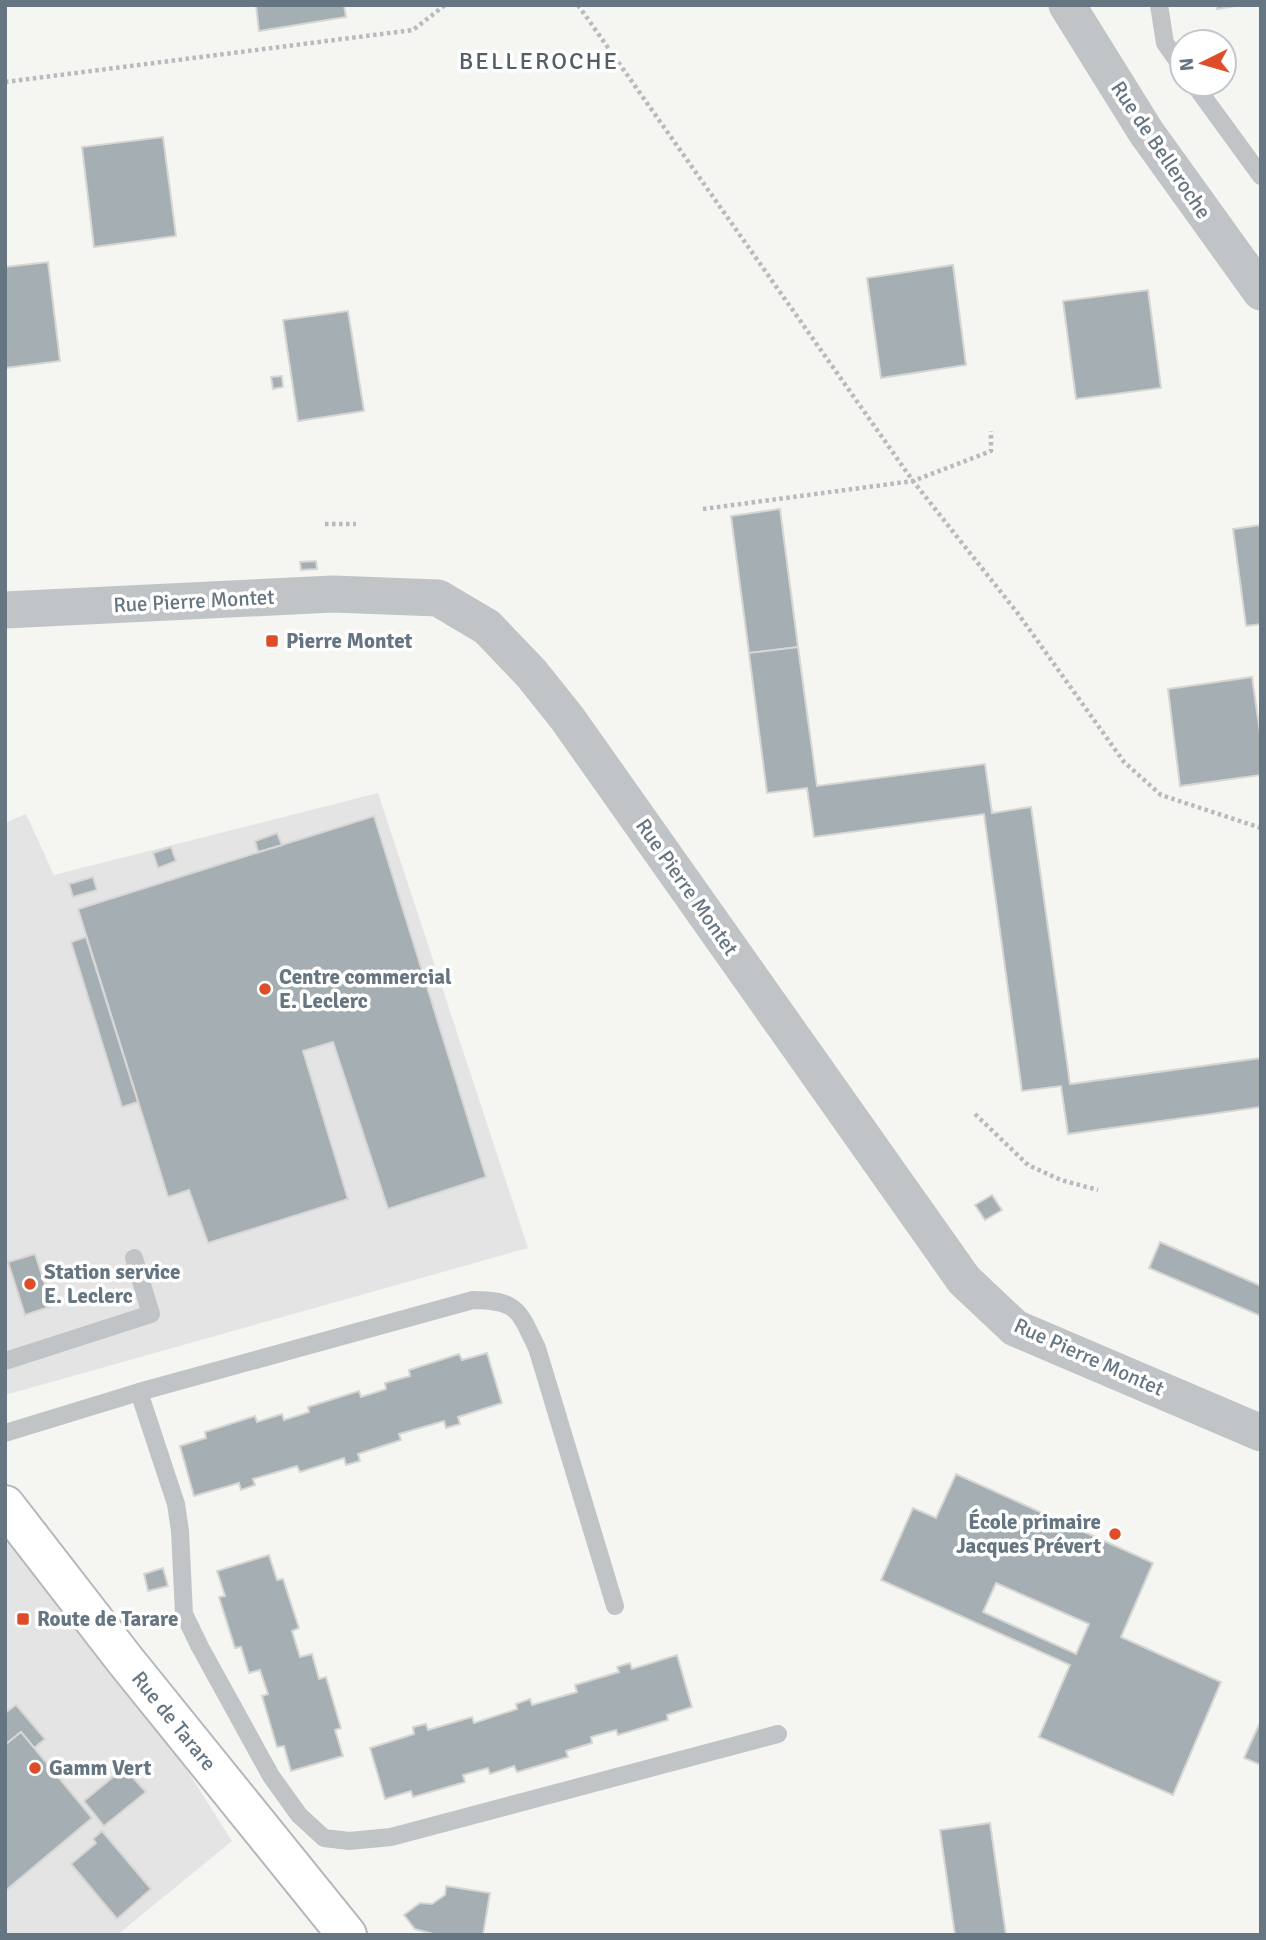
<svg xmlns="http://www.w3.org/2000/svg" width="1266" height="1940" viewBox="0 0 1266 1940" font-family="Signika,sans-serif">
  <rect width="100%" height="100%" fill="#f5f5f2"/>
  <!-- built -->
  <g fill="#e3e4e3">
    <polygon points="378,793 528,1248 5,1395 5,823 26,814 54,875"/>
    <polygon points="5,1485 232,1841 117,1935 5,1935"/>
  </g>
  <!-- building -->
  <g fill="#a5aeb3" stroke="#d6d6d4" stroke-width="2" fill-rule="evenodd">
    <polygon points="256,5 344,5 346,17 259,31"/>
    <polygon points="1217,5 1241,5 1217,9"/>
    <polygon points="163,137 176,236 94,247 82,147"/>
    <polygon points="48,262 60,361 5,368 5,267"/>
    <polygon points="953,265 966,365 881,378 867,278"/>
    <polygon points="1148,290 1161,388 1076,399 1063,301"/>
    <polygon points="348,311 364,411 298,421 283,320"/>
    <polygon points="282,376 283,387 273,389 271,377"/>
    <polygon points="780,509 798,647 749,653 731,516"/>
    <polygon points="1261,525 1261,624 1246,626 1233,529"/>
    <polygon points="316,561 317,569 301,570 300,562"/>
    <polygon points="798,647 817,786 985,764 992,813 1031,807 1070,1084 1261,1058 1261,1107 1068,1134 1061,1086 1022,1091 984,814 814,837 807,788 767,793 749,653"/>
    <polygon points="1252,677 1261,740 1261,775 1180,786 1168,689"/>
    <polygon points="374,816 486,1177 388,1209 333,1042 303,1051 348,1199 208,1243 189,1190 168,1197 78,909"/>
    <polygon points="277,833 282,845 258,852 255,841"/>
    <polygon points="171,847 176,861 158,868 153,853"/>
    <polygon points="93,877 97,890 73,897 69,884"/>
    <polygon points="86,937 138,1102 122,1107 71,942"/>
    <polygon points="992,1195 1002,1210 985,1220 975,1205"/>
    <polygon points="1160,1242 1261,1286 1261,1316 1149,1268"/>
    <polygon points="35,1254 52,1306 25,1315 8,1262"/>
    <polygon points="487,1353 502,1403 458,1417 460,1424 446,1428 444,1421 399,1434 401,1440 358,1454 360,1461 346,1465 344,1458 300,1472 297,1466 253,1479 255,1485 241,1490 239,1483 194,1496 180,1446 206,1438 205,1432 255,1416 257,1422 282,1414 284,1420 309,1412 308,1407 359,1391 361,1397 386,1389 385,1383 410,1376 409,1370 459,1354 462,1360"/>
    <path d="M 956,1474 L 1153,1563 L 1121,1637 L 1221,1682 L 1173,1795 L 1039,1737 L 1070,1665 L 881,1580 L 913,1508 L 936,1518 ZM 996,1583 L 1089,1624 L 1076,1654 L 983,1612 Z"/>
    <polygon points="269,1555 277,1580 283,1579 299,1628 292,1631 300,1657 312,1654 319,1679 326,1677 341,1728 335,1730 343,1756 291,1771 284,1746 277,1747 262,1696 268,1694 260,1670 249,1673 241,1647 235,1648 219,1597 225,1596 217,1571"/>
    <polygon points="163,1568 168,1586 148,1591 144,1574"/>
    <polygon points="677,1655 692,1707 667,1715 668,1720 618,1735 616,1730 591,1737 592,1743 566,1751 568,1757 517,1772 514,1766 490,1774 488,1768 463,1775 465,1782 413,1797 411,1791 385,1799 370,1748 414,1734 413,1727 426,1724 428,1730 472,1717 474,1723 517,1709 516,1704 530,1699 532,1705 577,1692 575,1685 619,1672 617,1667 630,1663 632,1669"/>
    <polygon points="16,1705 45,1739 34,1748 21,1732 5,1745 5,1713"/>
    <polygon points="1261,1720 1261,1765 1244,1758"/>
    <polygon points="21,1732 92,1818 5,1891 5,1745"/>
    <polygon points="124,1768 146,1792 104,1826 84,1801"/>
    <polygon points="990,1823 1006,1935 955,1935 940,1830"/>
    <polygon points="102,1831 151,1889 117,1919 71,1864 96,1843 93,1839"/>
    <polygon points="446,1886 490,1893 483,1935 437,1935 415,1929 404,1915 420,1903 432,1904 445,1895"/>
  </g>
  <g fill="none" stroke-linecap="round" stroke-linejoin="round">
    <!-- secondary casing -->
    <g stroke="#b3b8bc" stroke-width="42">
      <polyline id="secondary" points="5,1505 125,1660 347,1935"/>
    </g>
    <!-- path -->
    <g stroke="#b8bbbd" stroke-width="4.5" stroke-dasharray="3.5 3.5" stroke-linecap="butt">
      <polyline points="578,5 913,481 1019,615 1124,762 1161,795 1261,828"/>
      <polyline points="5,82 413,30 445,5"/>
      <polyline points="703,509 913,481 991,451 991,431"/>
      <polyline points="325,524 356,524"/>
      <polyline points="975,1114 1028,1165 1061,1180 1098,1190"/>
    </g>
    <!-- lane -->
    <g stroke="#c0c4c7" stroke-width="18">
      <polyline points="1159,5 1165,43 1182,67"/>
      <polyline points="1194,84 1261,176"/>
      <polyline points="5,1361 151,1314 134,1258"/>
      <polyline points="139,1392 176,1504 180,1531 184,1614 200,1647 271,1776 299,1815 324,1838 349,1841 391,1837 778,1734"/>
      <path d="M 5,1433 L 139,1392 L 473,1300 C 518,1300 519,1311 537,1348 L 615,1606"/>
    </g>
    <!-- street -->
    <g stroke="#c0c4c7" stroke-width="37">
      <polyline points="1067,5 1146,132 1261,292"/>
      <polyline points="5,610 333,594 438,598 487,627 531,673 567,718 964,1280 1015,1328 1261,1433"/>
    </g>
    <!-- secondary -->
    <use href="#secondary" stroke="#fff" stroke-width="38"/>
  </g>
  <!-- markers -->
  <g fill="#dd4d2a" stroke="#fff" stroke-width="2.5">
    <rect x="265" y="634" width="14" height="14" rx="3.5"/>
    <circle cx="265" cy="989" r="7"/>
    <circle cx="30" cy="1284" r="7"/>
    <circle cx="1115" cy="1534" r="7"/>
    <rect x="16" y="1612" width="14" height="14" rx="3.5"/>
    <circle cx="35" cy="1768" r="7"/>
  </g>
  <g text-anchor="middle" dominant-baseline="central" stroke-width="7" stroke-linejoin="round" paint-order="stroke">
    <!-- street labels -->
    <g font-size="21" fill="#657682" stroke="#fff">
      <text transform="translate(1161 150) rotate(56)">Rue de Belleroche</text>
      <text transform="translate(194 601) rotate(-3)">Rue Pierre Montet</text>
      <text transform="translate(687 887) rotate(55)">Rue Pierre Montet</text>
      <text transform="translate(1089 1357) rotate(24)">Rue Pierre Montet</text>
      <text transform="translate(174 1721) rotate(51)">Rue de Tarare</text>
    </g>
    <!-- poi labels -->
    <g font-size="21" font-weight="bold" fill="#657682" stroke="#fff" text-anchor="start">
      <text x="286" y="641">Pierre Montet</text>
      <text x="279" y="977">Centre commercial<tspan x="279" dy="24">E. Leclerc</tspan></text>
      <text x="44" y="1272">Station service<tspan x="44" dy="24">E. Leclerc</tspan></text>
      <text x="1101" y="1522" text-anchor="end">École primaire<tspan x="1101" dy="24">Jacques Prévert</tspan></text>
      <text x="37" y="1619">Route de Tarare</text>
      <text x="49" y="1768">Gamm Vert</text>
    </g>
    <!-- quarter labels -->
    <g font-size="24" letter-spacing="2" fill="#535f67" stroke="#fff">
      <text x="539" y="61">BELLEROCHE</text>
    </g>
  </g>
  <!-- border -->
  <rect width="1266" height="1940" fill="none" stroke="#657682" stroke-width="14"/>
  <!-- north arrow -->
  <g transform="translate(1203 63) rotate(265)"><circle r="33" fill="#ffffff" stroke="#c1c8cd" stroke-width="2"/>
  <path d="M0-5L12 26L0 18L-12 26Z" fill="#dd4d2a"/>
  <text y="-10" font-size="19" font-weight="bold" text-anchor="middle" fill="#657682">N</text>
  </g>
</svg>
